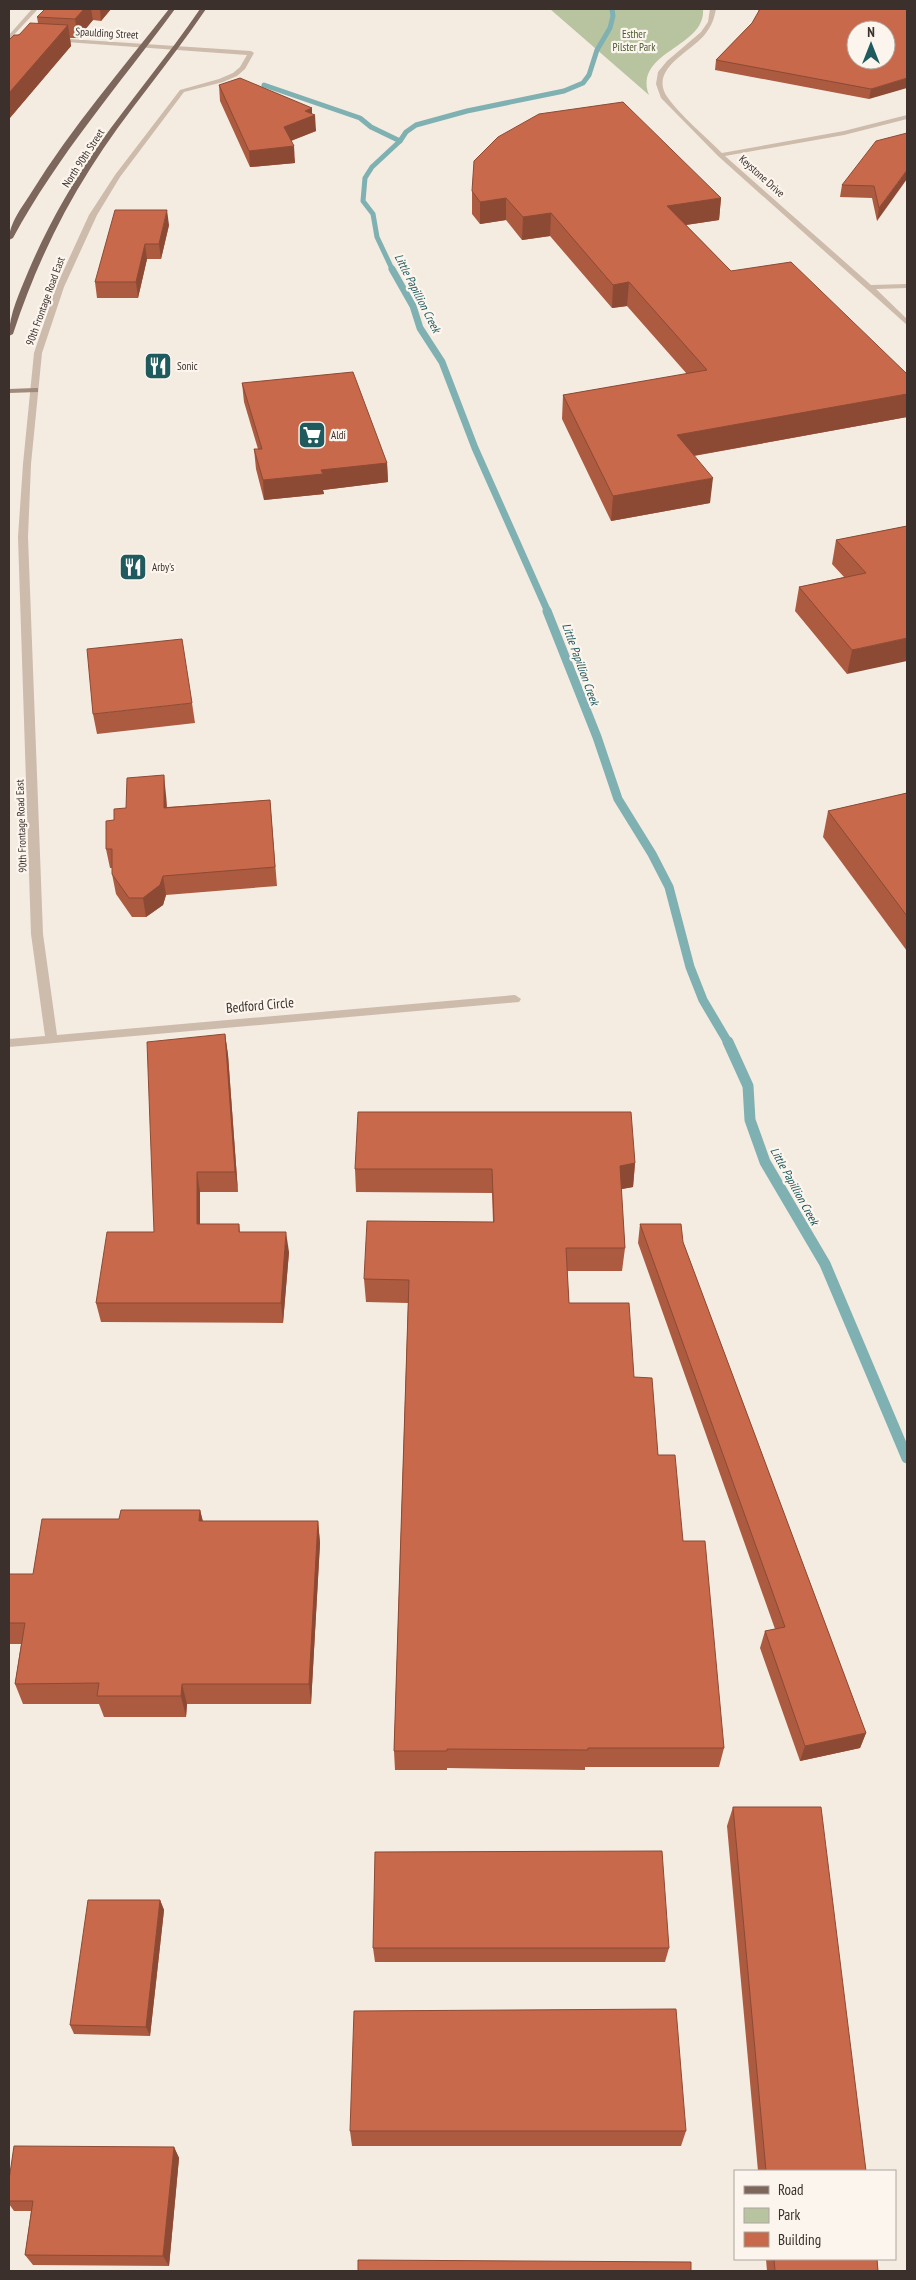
<svg xmlns="http://www.w3.org/2000/svg" width="916" height="2280" viewBox="0 0 916 2280" font-family="'PT Sans Narrow',sans-serif">
  <rect width="100%" height="100%" fill="#f4ebe1"/>
  <!-- green -->
  <path fill="#b8c4a0" d="M 550,9 L 703,9 C 706,48 633,51 649,95 Z"/>
  <g fill="none" stroke-linecap="round" stroke-linejoin="round">
    <!-- stream-far3 -->
    <g stroke="#7fb0b2" stroke-width="5">
      <polyline points="264,85 360,118 371,127 400,141"/>
      <polyline points="393,271 377,237 373,214 363,201 365,178 372,167 400,141 406,132 416,125 467,111 564,91 583,83 589,75 597,50 610,28 613,16 612,9"/>
    </g>
    <!-- stream-far2 -->
    <polyline stroke="#7fb0b2" stroke-width="7" points="392,269 413,306 420,328 442,362 475,448 548,612"/>
    <!-- stream-far1 -->
    <polyline stroke="#7fb0b2" stroke-width="9" points="547,611 597,737 618,799 652,854 669,887 690,967 703,1000 729,1044"/>
    <!-- stream -->
    <polyline stroke="#7fb0b2" stroke-width="11" points="728,1042 748,1086 750,1120 765,1162 825,1264 907,1458"/>
    <!-- street -->
    <g fill="#cdbbac" fill-rule="evenodd">
      <polygon points="32,9 38,9 9,40 9,35"/>
      <path d="M 710,9 L 716,9 C 714,19 712,25 706,33 C 692,52 647,69 668,98 C 680,115 706,137 722,153 L 844,131 L 907,115 L 907,119 L 844,135 L 725,156 L 871,285 L 907,284 L 907,288 L 876,289 L 907,319 L 907,325 L 718,156 L 661,98 L 656,84 L 658,72 L 667,61 L 701,32 L 708,22 Z"/>
      <polygon points="54,38 251,51 254,53 245,69 237,76 223,82 184,92 120,177 97,215 64,287 42,353 31,464 28,537 43,934 57,1035 515,995 521,999 519,1002 9,1047 9,1039 45,1036 31,934 18,537 23,464 34,353 56,287 89,215 115,175 180,90 219,79 233,73 240,67 247,55 52,41"/>
    </g>
    <!-- secondary -->
    <polygon fill="#a18a7d" fill-rule="evenodd" points="35,388 38,388 38,392 9,393 9,389"/>
    <!-- primary -->
    <g fill="#7d675c" fill-rule="evenodd">
      <path d="M 169,9 L 175,9 C 119,85 58,155 13,238 L 9,240 C 9,223 23,206 31,193 C 72,127 122,69 169,9 Z"/>
      <path d="M 200,9 L 206,9 C 169,64 125,113 90,169 C 57,221 32,276 13,334 L 9,336 C 9,314 20,292 28,272 C 47,227 71,185 98,146 C 131,99 168,56 200,9 Z"/>
    </g>
  </g>
  <!-- wall -->
  <g fill="#ac5a40">
    <polygon points="45,9 111,9 101,21 93,20 78,38 70,38 71,46 9,119 9,40 38,23 37,17"/>
    <polygon points="757,9 907,9 869,99 715,70 716,60 752,23 759,11"/>
    <polygon points="219,85 312,114 316,131 291,141 295,163 250,167 220,101"/>
    <polygon points="907,133 877,221 872,198 840,197 842,185"/>
    <polygon points="472,191 721,198 719,220 686,225 731,271 907,374 907,417 694,456 710,503 611,521 562,419 563,395 687,374 627,306 612,308 550,236 522,240 506,220 480,224 472,214"/>
    <polygon points="169,225 161,259 147,259 138,298 97,298 95,282"/>
    <polygon points="242,383 387,463 388,482 323,490 324,494 264,500 256,469 254,449 258,449 244,402"/>
    <polygon points="907,526 847,674 795,611 799,587 844,577 832,564 836,540"/>
    <polygon points="192,703 195,723 97,734 93,714"/>
    <polygon points="907,793 907,951 823,837 828,811"/>
    <polygon points="166,795 167,807 270,800 277,886 166,895 163,905 146,917 132,917 116,894 112,874 112,868 110,868 106,849 114,820 126,808"/>
    <polygon points="225,1034 228,1055 238,1192 200,1192 200,1224 239,1224 240,1232 289,1252 283,1323 101,1322 96,1303 154,1232"/>
    <polygon points="635,1163 633,1187 621,1189 625,1248 622,1271 567,1271 569,1303 634,1377 658,1455 683,1541 724,1748 719,1767 585,1767 585,1770 447,1768 447,1770 395,1770 394,1751 408,1303 366,1302 364,1279 493,1222 492,1193 356,1192 355,1169"/>
    <polygon points="640,1224 683,1242 866,1733 860,1748 800,1761 760,1648 765,1631 775,1629 638,1243"/>
    <polygon points="200,1510 203,1521 318,1521 320,1543 311,1704 187,1704 186,1717 104,1717 99,1704 23,1704 15,1684 21,1644 9,1644 9,1574 33,1574 119,1519"/>
    <polygon points="733,1807 866,2171 758,2171 727,1826"/>
    <polygon points="160,1900 164,1910 150,2036 74,2034 70,2025"/>
    <polygon points="373,1948 669,1948 665,1962 375,1962"/>
    <polygon points="350,2131 686,2131 681,2146 352,2146"/>
    <polygon points="174,2147 179,2158 169,2266 33,2265 25,2255 31,2211 14,2211 9,2204 9,2180"/>
    <polygon points="766,2259 877,2259 878,2271 767,2271"/>
  </g>
  <!-- shaded-wall -->
  <g fill="#8c4a34">
    <polygon points="84,9 91,9 93,20 78,38 75,19"/>
    <polygon points="100,9 111,9 101,21"/>
    <polygon points="68,25 71,46 9,119 9,93"/>
    <polygon points="907,78 907,88 869,99 871,89"/>
    <polygon points="312,108 312,116 315,115 316,131 285,143 284,127 305,111"/>
    <polygon points="294,146 295,163 250,167 249,151"/>
    <polygon points="907,170 907,179 877,221 879,208"/>
    <polygon points="506,198 506,220 480,224 480,202"/>
    <polygon points="721,198 719,220 665,228 667,206"/>
    <polygon points="167,210 169,225 161,259 159,244"/>
    <polygon points="551,213 550,236 522,240 523,217"/>
    <polygon points="145,244 147,259 138,298 136,282"/>
    <polygon points="629,282 627,306 612,308 613,285"/>
    <polygon points="907,394 907,417 675,459 677,435"/>
    <polygon points="387,463 388,482 323,490 324,494 264,500 263,480 321,470"/>
    <polygon points="713,478 710,503 611,521 613,496"/>
    <polygon points="907,638 907,661 847,674 852,650"/>
    <polygon points="164,775 166,795 167,827 164,808"/>
    <polygon points="163,876 166,895 163,905 146,917 143,898"/>
    <polygon points="225,1034 228,1055 238,1192 235,1172"/>
    <polygon points="635,1163 633,1187 617,1190 620,1166"/>
    <polygon points="197,1172 200,1192 200,1244 197,1224"/>
    <polygon points="286,1232 289,1252 283,1323 281,1303"/>
    <polygon points="200,1510 205,1532 199,1521"/>
    <polygon points="318,1521 320,1543 311,1704 309,1684"/>
    <polygon points="182,1684 187,1704 186,1717 181,1696"/>
    <polygon points="866,1733 860,1748 800,1761 805,1746"/>
    <polygon points="160,1900 164,1910 150,2036 146,2027"/>
    <polygon points="174,2147 179,2158 169,2266 163,2256"/>
  </g>
  <!-- building -->
  <g fill="#c8694b" stroke="#8c4a34" fill-rule="evenodd">
    <polygon points="45,9 84,9 75,19 37,17"/>
    <path d="M 760,9 L 907,9 L 907,78 L 871,89 L 716,60 L 752,23 ZM 856,30 L 886,30 L 886,60 L 856,60 Z"/>
    <polygon points="30,23 68,25 9,93 9,40 14,35 19,35"/>
    <polygon points="240,78 312,108 305,111 315,115 284,127 294,146 249,151 219,85"/>
    <polygon points="623,102 721,198 667,206 731,271 791,262 907,374 907,394 677,435 713,478 613,496 563,395 707,370 629,282 613,285 551,213 523,217 506,198 480,202 472,191 474,161 498,137 539,114"/>
    <polygon points="907,133 907,170 879,208 874,186 842,185 876,141"/>
    <polygon points="115,210 167,210 159,244 145,244 136,282 95,282"/>
    <polygon points="353,372 387,463 321,470 323,474 263,480 254,449 262,449 242,383"/>
    <polygon points="907,526 907,638 852,650 799,587 866,573 836,540"/>
    <polygon points="182,639 192,703 93,714 87,649"/>
    <polygon points="164,775 164,808 270,800 275,867 163,876 160,885 143,898 129,898 112,874 112,849 106,849 106,821 114,820 114,809 126,808 127,778"/>
    <polygon points="907,793 907,916 828,811"/>
    <polygon points="225,1034 235,1172 197,1172 197,1224 239,1224 239,1232 286,1232 281,1303 96,1303 107,1232 154,1232 147,1042"/>
    <polygon points="358,1112 631,1112 635,1163 620,1166 625,1248 566,1248 569,1303 629,1303 634,1377 652,1378 658,1455 675,1455 683,1541 705,1541 724,1748 588,1748 588,1750 447,1749 447,1751 394,1751 409,1280 364,1279 367,1221 494,1222 492,1169 355,1169"/>
    <polygon points="640,1224 681,1224 683,1242 866,1733 805,1746 765,1631 785,1627"/>
    <polygon points="121,1510 200,1510 199,1521 318,1521 309,1684 182,1684 181,1696 97,1696 99,1683 15,1684 25,1623 9,1623 9,1574 33,1574 42,1519 119,1519"/>
    <polygon points="733,1807 821,1807 866,2171 766,2171"/>
    <polygon points="662,1851 669,1948 373,1948 375,1852"/>
    <polygon points="88,1900 160,1900 146,2027 70,2025"/>
    <polygon points="676,2009 686,2131 350,2131 354,2011"/>
    <polygon points="14,2146 174,2147 163,2256 25,2255 33,2201 9,2201 9,2180"/>
    <polygon points="774,2259 877,2259 878,2271 775,2271"/>
    <polygon points="358,2260 691,2262 691,2271 358,2271"/>
  </g>
  <!-- icons -->
  <defs>
    <g id="restaurant-square" transform="scale(1.4375)"><rect x="-9" y="-9" width="18" height="18" rx="4" fill="#1f5a5e" stroke="#fbf5ee"/><path d="M-5-6h1v4h1v-4h1v4h1v-4h1v5L-1.5 .5V6h-2V.5L-5-1ZM5-6V6H3V1.5H1.5Q1.5-4 5-6Z" fill="#fff"/></g>
    <g id="supermarket-square" transform="scale(1.4375)"><rect x="-9" y="-9" width="18" height="18" rx="4" fill="#1f5a5e" stroke="#fbf5ee"/><path d="M-6-5.5h2.5l.6 2H6L4.5 2H-2.5L-4.4-4H-6ZM-1.5 3.2a1.3 1.3 0 1 0 .1 0ZM3 3.2a1.3 1.3 0 1 0 .1 0Z" fill="#fff"/></g>
  </defs>
  <g fill-rule="evenodd">
    <use href="#restaurant-square" x="158" y="366"/>
    <use href="#supermarket-square" x="312" y="435"/>
    <use href="#restaurant-square" x="133" y="567"/>
  </g>
  <g text-anchor="middle" dominant-baseline="central" stroke-width="4.5" stroke-linejoin="round" paint-order="stroke">
    <!-- far-street labels -->
    <g font-size="11" fill="#3b302b" stroke="#fbf5ee">
      <text transform="translate(107 33) rotate(3)">Spaulding Street</text>
      <text transform="translate(83 158) rotate(-57)">North 90th Street</text>
      <text transform="translate(762 176) rotate(42)">Keystone Drive</text>
      <text transform="translate(45 301) rotate(-70)">90th Frontage Road East</text>
      <text transform="translate(21 826) rotate(-92)">90th Frontage Road East</text>
    </g>
    <!-- far-park labels -->
    <g font-size="11" fill="#4a5a2e" stroke="#fbf5ee">
      <text x="634" y="34">Esther<tspan x="634" dy="13">Pilster Park</tspan></text>
    </g>
    <!-- far-poi labels -->
    <g font-size="11" fill="#3b302b" stroke="#fbf5ee" text-anchor="start">
      <text x="177" y="366">Sonic</text>
      <text x="331" y="435">Aldi</text>
      <text x="152" y="567">Arby's</text>
    </g>
    <!-- far-water labels -->
    <g font-size="12" font-style="italic" fill="#1f5a5e" stroke="#fbf5ee">
      <text transform="translate(418 293) rotate(63)">Little Papillion Creek</text>
      <text transform="translate(581 664) rotate(70)">Little Papillion Creek</text>
      <text transform="translate(795 1186) rotate(61)">Little Papillion Creek</text>
    </g>
    <!-- street labels -->
    <g font-size="14" fill="#3b302b" stroke="#fbf5ee">
      <text transform="translate(260 1005) rotate(-5)">Bedford Circle</text>
    </g>
  </g>
  <!-- border -->
  <rect width="916" height="2280" fill="none" stroke="#3b302b" stroke-width="20"/>
  <!-- legend -->
  <rect x="734" y="2170" width="162" height="90" fill="#fbf5ee" stroke="#aea6a0"/>
  <rect x="744" y="2186" width="25" height="8" fill="#7d675c" stroke="#aea6a0"/>
  <text x="778" y="2195" font-size="15" fill="#3b302b">Road</text>
  <rect x="744" y="2208" width="25" height="15" fill="#b8c4a0" stroke="#aea6a0"/>
  <text x="778" y="2220" font-size="15" fill="#3b302b">Park</text>
  <rect x="744" y="2232" width="25" height="15" fill="#c8694b" stroke="#aea6a0"/>
  <text x="778" y="2245" font-size="15" fill="#3b302b">Building</text>
  <!-- north arrow -->
  <g transform="translate(871 45)"><circle r="24" fill="#fbf5ee" stroke="#aea6a0"/>
  <path d="M0-4L9 19L0 12L-9 19Z" fill="#1f5a5e"/>
  <text y="-8" font-size="14" font-weight="bold" text-anchor="middle" fill="#3b302b">N</text>
  </g>
</svg>
